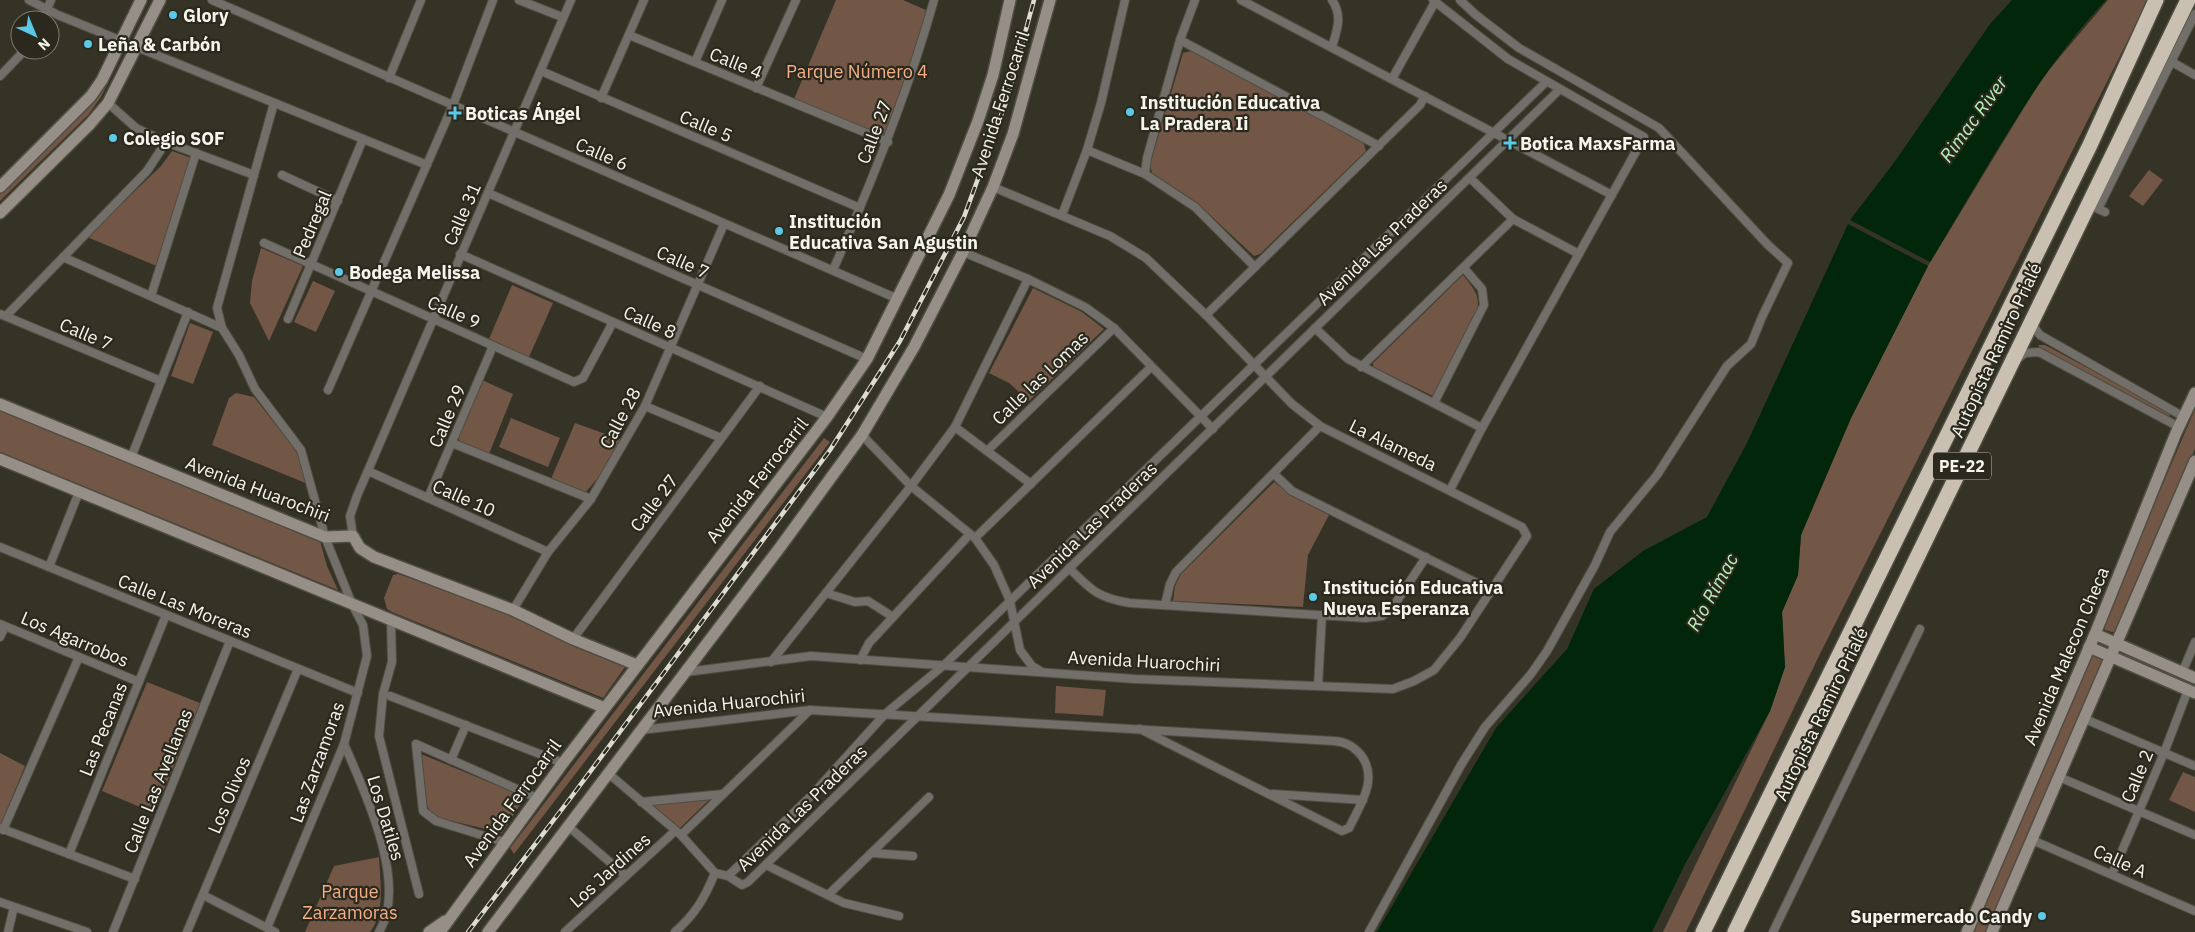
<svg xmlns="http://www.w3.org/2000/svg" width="2195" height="932" viewBox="0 0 2195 932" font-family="'IBM Plex Sans',sans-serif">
  <rect width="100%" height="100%" fill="#353326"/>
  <!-- green -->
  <g fill="#725646">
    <polygon points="836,0 903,0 928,11 885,136 794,99"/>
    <polygon points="2108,0 2148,0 1819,656 1686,932 1663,932 1770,711 1785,667 1782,612 1798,575 1801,535 1851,418 1928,266 2042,78"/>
    <polygon points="1191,51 1363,141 1366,151 1260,254 1254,256 1196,202 1152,173 1150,164 1183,53"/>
    <polygon points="118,52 122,54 101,97 88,115 0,201 0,192 90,103"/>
    <polygon points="172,151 191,158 159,267 87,237 161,166"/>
    <polygon points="2149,170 2163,180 2143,206 2129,196"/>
    <polygon points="261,248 303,266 269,341 250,303 252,281"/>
    <path d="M 1463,275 C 1473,288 1481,295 1477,312 L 1433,396 L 1373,367 L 1373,363 Z"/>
    <polygon points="313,281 335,291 316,332 294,322"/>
    <polygon points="512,285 553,303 529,357 489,339"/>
    <polygon points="1033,288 1082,312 1104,329 1029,401 1009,383 989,373"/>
    <polygon points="190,323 213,332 193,384 171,376"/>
    <polygon points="2038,345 2045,345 2170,412 2172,415 2168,416 2041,349"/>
    <polygon points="482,380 513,394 489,454 460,441 458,438"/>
    <polygon points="236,393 254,397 298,453 308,484 212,445 229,398"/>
    <polygon points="2195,409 2195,449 2117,631 2112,632 2105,630 2103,624"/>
    <polygon points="0,410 320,541 327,566 338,590 0,452"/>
    <polygon points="511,418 560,438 548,467 499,447"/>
    <polygon points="575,423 622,440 603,472 585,493 551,479"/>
    <polygon points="824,438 830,442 514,854 510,848"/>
    <polygon points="1274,482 1293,496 1329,515 1308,555 1303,607 1173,601 1175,586 1181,574"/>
    <polygon points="398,574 500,610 625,667 603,698 392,612 387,609 384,598 393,575"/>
    <polygon points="2126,652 2195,682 2195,689 2124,658"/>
    <polygon points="2093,656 2102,659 2104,664 1988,932 1971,932 2088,660"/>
    <polygon points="147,682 200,703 154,813 102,791"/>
    <polygon points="1056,686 1106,690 1103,716 1055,713"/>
    <polygon points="0,753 25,766 1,824 0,824"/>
    <path d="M 421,754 L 525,797 L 502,833 L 436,817 C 419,805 423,773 421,754 Z"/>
    <polygon points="2183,772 2195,777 2195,812 2169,800"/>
    <polygon points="711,798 680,828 649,802"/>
    <path d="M 379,857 C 380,880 386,913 370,932 L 305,932 L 334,866 Z"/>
  </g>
  <!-- water -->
  <g fill="#012609">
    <path d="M 2012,0 L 2106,0 C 2035,75 1984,174 1930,262 L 1850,220 L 1893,164 L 1990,24 Z"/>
    <polygon points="1848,224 1928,266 1851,418 1801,535 1798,575 1782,612 1785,667 1770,711 1685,864 1652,932 1377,932 1496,728 1567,649 1594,589 1643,551 1707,517 1747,443"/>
  </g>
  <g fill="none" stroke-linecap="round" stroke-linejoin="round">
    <!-- street casing -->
    <g stroke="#504e42" stroke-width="10">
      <g id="street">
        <polyline points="29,0 58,15 427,165"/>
        <polyline points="212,0 898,299"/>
        <polyline points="519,0 562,17"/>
        <polyline points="1241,0 1612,195"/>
        <polyline points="1433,0 1508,59 1644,137 1482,428 1450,490"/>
        <polyline points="42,20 51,0"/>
        <polyline points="629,35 888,142"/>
        <polyline points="1180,40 1379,146"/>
        <path d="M 1332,47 C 1337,30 1343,16 1332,0"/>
        <polyline points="695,62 722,0"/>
        <polyline points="2172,62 2195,75"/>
        <polyline points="541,71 860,208"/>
        <polyline points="0,76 25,50"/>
        <polyline points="389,78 421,0"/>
        <polyline points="1392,79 1435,2"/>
        <polyline points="756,88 796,0"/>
        <polyline points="601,98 644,0"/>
        <polyline points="108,103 136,128 166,142 254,175"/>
        <polyline points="1087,150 1145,174 1195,207 1255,267"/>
        <polyline points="1145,174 1147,158 1180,40 1195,0"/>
        <polyline points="282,175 338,201"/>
        <polyline points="1470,178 1513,219 1579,254"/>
        <polyline points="488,193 867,359"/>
        <polyline points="2105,212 2098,209 2195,14"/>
        <polyline points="1062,215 1087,150 1101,103 1125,0"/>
        <polyline points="264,243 574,382 583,378 613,322"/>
        <polyline points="963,252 1028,279 1085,307 1114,328 1213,429"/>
        <polyline points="460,254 827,417"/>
        <polyline points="63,257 222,328"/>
        <path d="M 833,270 C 872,182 908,93 934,0"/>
        <polyline points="151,296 196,153"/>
        <polyline points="0,314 161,381"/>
        <polyline points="1206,315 1420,105 1425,96"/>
        <polyline points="6,316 147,171 166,142"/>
        <polyline points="288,319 363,139"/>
        <polyline points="2032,320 2033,326 2040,335 2184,417"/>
        <polyline points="1315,328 1348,359 1482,428"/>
        <polyline points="2017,359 2025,353 2039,352 2179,427"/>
        <polyline points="1361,367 1513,219"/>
        <polyline points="328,390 453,105 493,0"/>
        <polyline points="1434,403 1484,305 1482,289 1464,268"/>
        <polyline points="645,406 721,438"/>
        <polyline points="955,427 1031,484"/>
        <polyline points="862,435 911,486 975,538 994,565 1010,601 1020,650 1032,666 1042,672"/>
        <polyline points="452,443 591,499"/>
        <polyline points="987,451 1114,328"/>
        <polyline points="131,458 188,312"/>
        <polyline points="368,471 548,552"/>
        <polyline points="1274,474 1292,491 1491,590"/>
        <polyline points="428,498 493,346"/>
        <polyline points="353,536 350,516 357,496 571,0"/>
        <polyline points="975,538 1151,367"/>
        <polyline points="0,547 358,693"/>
        <polyline points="49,567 79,492"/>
        <path d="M 1069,568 C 1091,590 1098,598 1130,603 L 1366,618 L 1382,616 L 1391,610 L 1426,557"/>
        <polyline points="826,593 855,602 868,601 893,617"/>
        <polyline points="1165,605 1170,584 1176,572 1320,426"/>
        <polyline points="513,610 548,552 591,499 645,406 724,224"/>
        <polyline points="391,621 392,662 383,694 379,736 419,894"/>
        <polyline points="0,624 139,682"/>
        <polyline points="0,637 5,627"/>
        <polyline points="573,639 760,386"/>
        <polyline points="860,660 869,643 970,534"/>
        <polyline points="771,662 911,486 955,427 1028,279"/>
        <polyline points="686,672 811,656 1135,679 1393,689 1414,681 1434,670 1460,638 1527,536 1522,527 1320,426 1292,404 1206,315 1146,258 1110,236 993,187"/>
        <polyline points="2182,673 2195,642"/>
        <polyline points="1318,686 1322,615"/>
        <polyline points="390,696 563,763"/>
        <polyline points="2085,719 2195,766"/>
        <path d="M 641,730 L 810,710 L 1334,741 C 1346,742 1353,746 1361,755 C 1379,779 1360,805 1349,828 L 1342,831 L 1140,729"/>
        <path d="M 344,744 C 364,790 409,884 379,932"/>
        <polyline points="451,760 466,725"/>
        <polyline points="609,774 681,835 715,873 728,876 742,885 748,882 1559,90"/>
        <polyline points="2059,777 2195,835"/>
        <polyline points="1273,794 1363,800"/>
        <polyline points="641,802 723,794"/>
        <polyline points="569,827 626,876"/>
        <polyline points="0,828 135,879"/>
        <polyline points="3,830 79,657"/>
        <polyline points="681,835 810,710"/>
        <polyline points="2032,840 2195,911"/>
        <polyline points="504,842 436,821 423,811 416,744 537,798"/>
        <polyline points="872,853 913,856"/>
        <polyline points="69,854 166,615"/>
        <polyline points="766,865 844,903 899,916"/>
        <polyline points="2112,874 2164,753 2188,690"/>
        <polyline points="728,876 811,796 885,714 944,665 1546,82"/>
        <polyline points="203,895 275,932"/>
        <polyline points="828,895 929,797"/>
        <polyline points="0,902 87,932"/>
        <polyline points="267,928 344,744 367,656 363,625 352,604 325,537 301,450 255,389 239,355 222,328 217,308 274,103"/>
        <polyline points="8,932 14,907"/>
        <polyline points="113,932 230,641"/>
        <polyline points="187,932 298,669"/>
        <polyline points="565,932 675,831"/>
        <path d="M 675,932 C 696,913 704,899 715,873"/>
        <polyline points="1369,932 1461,765 1485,727 1531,674 1547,651 1595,565 1610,532 1657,475 1727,366 1751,344 1762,317 1788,263 1768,245 1659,128 1519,48 1476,15 1460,0"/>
        <polyline points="1773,932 1920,629"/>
      </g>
    </g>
    <!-- secondary casing -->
    <g stroke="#504e42" stroke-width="14">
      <g id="secondary">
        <polyline points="0,187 91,96 102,80 141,0"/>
        <polyline points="0,213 90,124 108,103 160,0"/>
        <polyline points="0,404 325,537 353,536 360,548 374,557 513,610 573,639 637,665"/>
        <polyline points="0,459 605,708"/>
        <polyline points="2095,634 2195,678"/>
        <polyline points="2089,647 2195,693"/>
        <polyline points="429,932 445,921"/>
        <polyline points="440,932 563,763 827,417 867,359 949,195 978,121 993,75 1010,0"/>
        <polyline points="488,932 781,546 862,435 914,347 963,252 993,187 1013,134 1050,0"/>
        <polyline points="1967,932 2095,634 2176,433 2195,393"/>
        <polyline points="1992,932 2195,461"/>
      </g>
    </g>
    <!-- highway casing -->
    <g stroke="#504e42" stroke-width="18">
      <g id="highway">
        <polyline points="1703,932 2090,145 2156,0"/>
        <path d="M 1735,932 C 1887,622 2035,310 2188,0"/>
      </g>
    </g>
    <!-- street -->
    <use href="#street" stroke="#726e69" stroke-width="8"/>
    <!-- secondary -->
    <use href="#secondary" stroke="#968f87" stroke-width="11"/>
    <!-- highway -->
    <use href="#highway" stroke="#cac0b2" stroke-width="15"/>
    <!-- rail casing -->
    <g stroke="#dddcd3" stroke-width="4.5">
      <polyline id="rail" points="468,932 572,796 830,450 900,341 964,217 1007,99 1034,0"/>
    </g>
    <!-- rail -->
    <use href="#rail" stroke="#2b291d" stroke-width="2.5" stroke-dasharray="8" stroke-linecap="butt"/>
  </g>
  <!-- markers -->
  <g fill="#5bc8e6" stroke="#2b291d" stroke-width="2">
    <circle cx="173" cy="15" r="5"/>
    <circle cx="88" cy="44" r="5"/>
    <circle cx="1130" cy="112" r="5"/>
    <path d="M452.5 105.5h5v5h5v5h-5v5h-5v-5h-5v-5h5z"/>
    <circle cx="113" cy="138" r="5"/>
    <path d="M1507.5 135.5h5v5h5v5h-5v5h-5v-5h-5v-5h5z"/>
    <circle cx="779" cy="231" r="5"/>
    <circle cx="339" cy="272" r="5"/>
    <circle cx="1313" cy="597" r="5"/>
    <circle cx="2042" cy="916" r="5"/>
  </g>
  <g text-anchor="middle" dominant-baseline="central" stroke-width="4.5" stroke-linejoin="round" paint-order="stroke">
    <!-- shield labels -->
    <rect fill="#2b291d" stroke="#b9b8af" stroke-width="1" x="1933" y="452.5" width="58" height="27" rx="4"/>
    <g font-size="16" font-weight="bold" fill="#f6f5ed">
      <text x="1962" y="466">PE-22</text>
    </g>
    <!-- poi labels -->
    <g font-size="18" font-weight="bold" fill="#f6f5ed" stroke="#2b291d" text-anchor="start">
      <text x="183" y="15">Glory</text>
      <text x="98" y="44">Leña &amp; Carbón</text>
      <text x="1140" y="102">Institución Educativa<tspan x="1140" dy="21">La Pradera Ii</tspan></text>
      <text x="465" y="113">Boticas Ángel</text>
      <text x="123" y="138">Colegio SOF</text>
      <text x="1520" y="143">Botica MaxsFarma</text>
      <text x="789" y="221">Institución<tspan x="789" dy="21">Educativa San Agustin</tspan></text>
      <text x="349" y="272">Bodega Melissa</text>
      <text x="1323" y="587">Institución Educativa<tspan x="1323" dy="21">Nueva Esperanza</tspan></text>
      <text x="2032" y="916" text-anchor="end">Supermercado Candy</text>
    </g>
    <!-- street labels -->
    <g font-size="18" fill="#f6f5ed" stroke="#2b291d">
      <text transform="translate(736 63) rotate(22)">Calle 4</text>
      <text transform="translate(1000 104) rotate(-72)">Avenida Ferrocarril</text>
      <text transform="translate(706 126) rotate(23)">Calle 5</text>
      <text transform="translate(874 132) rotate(-69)">Calle 27</text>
      <text transform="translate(602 154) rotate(24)">Calle 6</text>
      <text transform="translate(462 214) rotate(-66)">Calle 31</text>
      <text transform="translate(312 224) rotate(-67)">Pedregal</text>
      <text transform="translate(1382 242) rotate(-44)">Avenida Las Praderas</text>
      <text transform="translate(683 262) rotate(24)">Calle 7</text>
      <text transform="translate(454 312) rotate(24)">Calle 9</text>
      <text transform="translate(650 322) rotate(24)">Calle 8</text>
      <text transform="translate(86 334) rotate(23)">Calle 7</text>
      <text transform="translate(1996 350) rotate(-65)">Autopista Ramiro Prialé</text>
      <text transform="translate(1040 378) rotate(-44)">Calle las Lomas</text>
      <text transform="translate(447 416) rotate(-67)">Calle 29</text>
      <text transform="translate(620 418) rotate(-62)">Calle 28</text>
      <text transform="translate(1393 445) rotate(26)">La Alameda</text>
      <text transform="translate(757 480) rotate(-52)">Avenida Ferrocarril</text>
      <text transform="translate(258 489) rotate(21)">Avenida Huarochiri</text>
      <text transform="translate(464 498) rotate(24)">Calle 10</text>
      <text transform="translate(654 503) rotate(-53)">Calle 27</text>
      <text transform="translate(1092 525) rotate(-44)">Avenida Las Praderas</text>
      <text transform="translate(185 606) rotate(22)">Calle Las Moreras</text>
      <text transform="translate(75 639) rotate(23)">Los Agarrobos</text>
      <text transform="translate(2066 656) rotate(-67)">Avenida Malecon Checa</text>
      <text transform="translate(1144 661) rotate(3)">Avenida Huarochiri</text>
      <text transform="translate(729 703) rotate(-6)">Avenida Huarochiri</text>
      <text transform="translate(1821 714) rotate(-64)">Autopista Ramiro Prialé</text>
      <text transform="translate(103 729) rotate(-68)">Las Pecanas</text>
      <text transform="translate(317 762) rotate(-70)">Las Zarzamoras</text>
      <text transform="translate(2137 776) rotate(-67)">Calle 2</text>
      <text transform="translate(158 781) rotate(-68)">Calle Las Avellanas</text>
      <text transform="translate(229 795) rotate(-67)">Los Olivos</text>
      <text transform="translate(512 803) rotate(-54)">Avenida Ferrocarril</text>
      <text transform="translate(802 808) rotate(-44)">Avenida Las Praderas</text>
      <text transform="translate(386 818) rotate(73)">Los Datiles</text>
      <text transform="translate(2120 861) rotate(24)">Calle A</text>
      <text transform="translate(610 870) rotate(-42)">Los Jardines</text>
    </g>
    <!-- park labels -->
    <g font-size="18" fill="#f5b088" stroke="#2b291d">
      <text x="857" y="71">Parque Número 4</text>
      <text x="350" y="891">Parque<tspan x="350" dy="21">Zarzamoras</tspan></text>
    </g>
    <!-- water labels -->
    <g font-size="19" font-style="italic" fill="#b4f1ba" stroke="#2b291d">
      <text transform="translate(1973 119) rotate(-54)">Rimac River</text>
      <text transform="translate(1712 592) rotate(-61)">Río Rímac</text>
    </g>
  </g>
  <!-- north arrow -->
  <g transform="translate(35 35) rotate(136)"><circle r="24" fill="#2b291d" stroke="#7c7b70"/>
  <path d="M0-4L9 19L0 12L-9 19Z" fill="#5bc8e6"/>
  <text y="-8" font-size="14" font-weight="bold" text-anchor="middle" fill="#f6f5ed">N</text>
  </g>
</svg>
